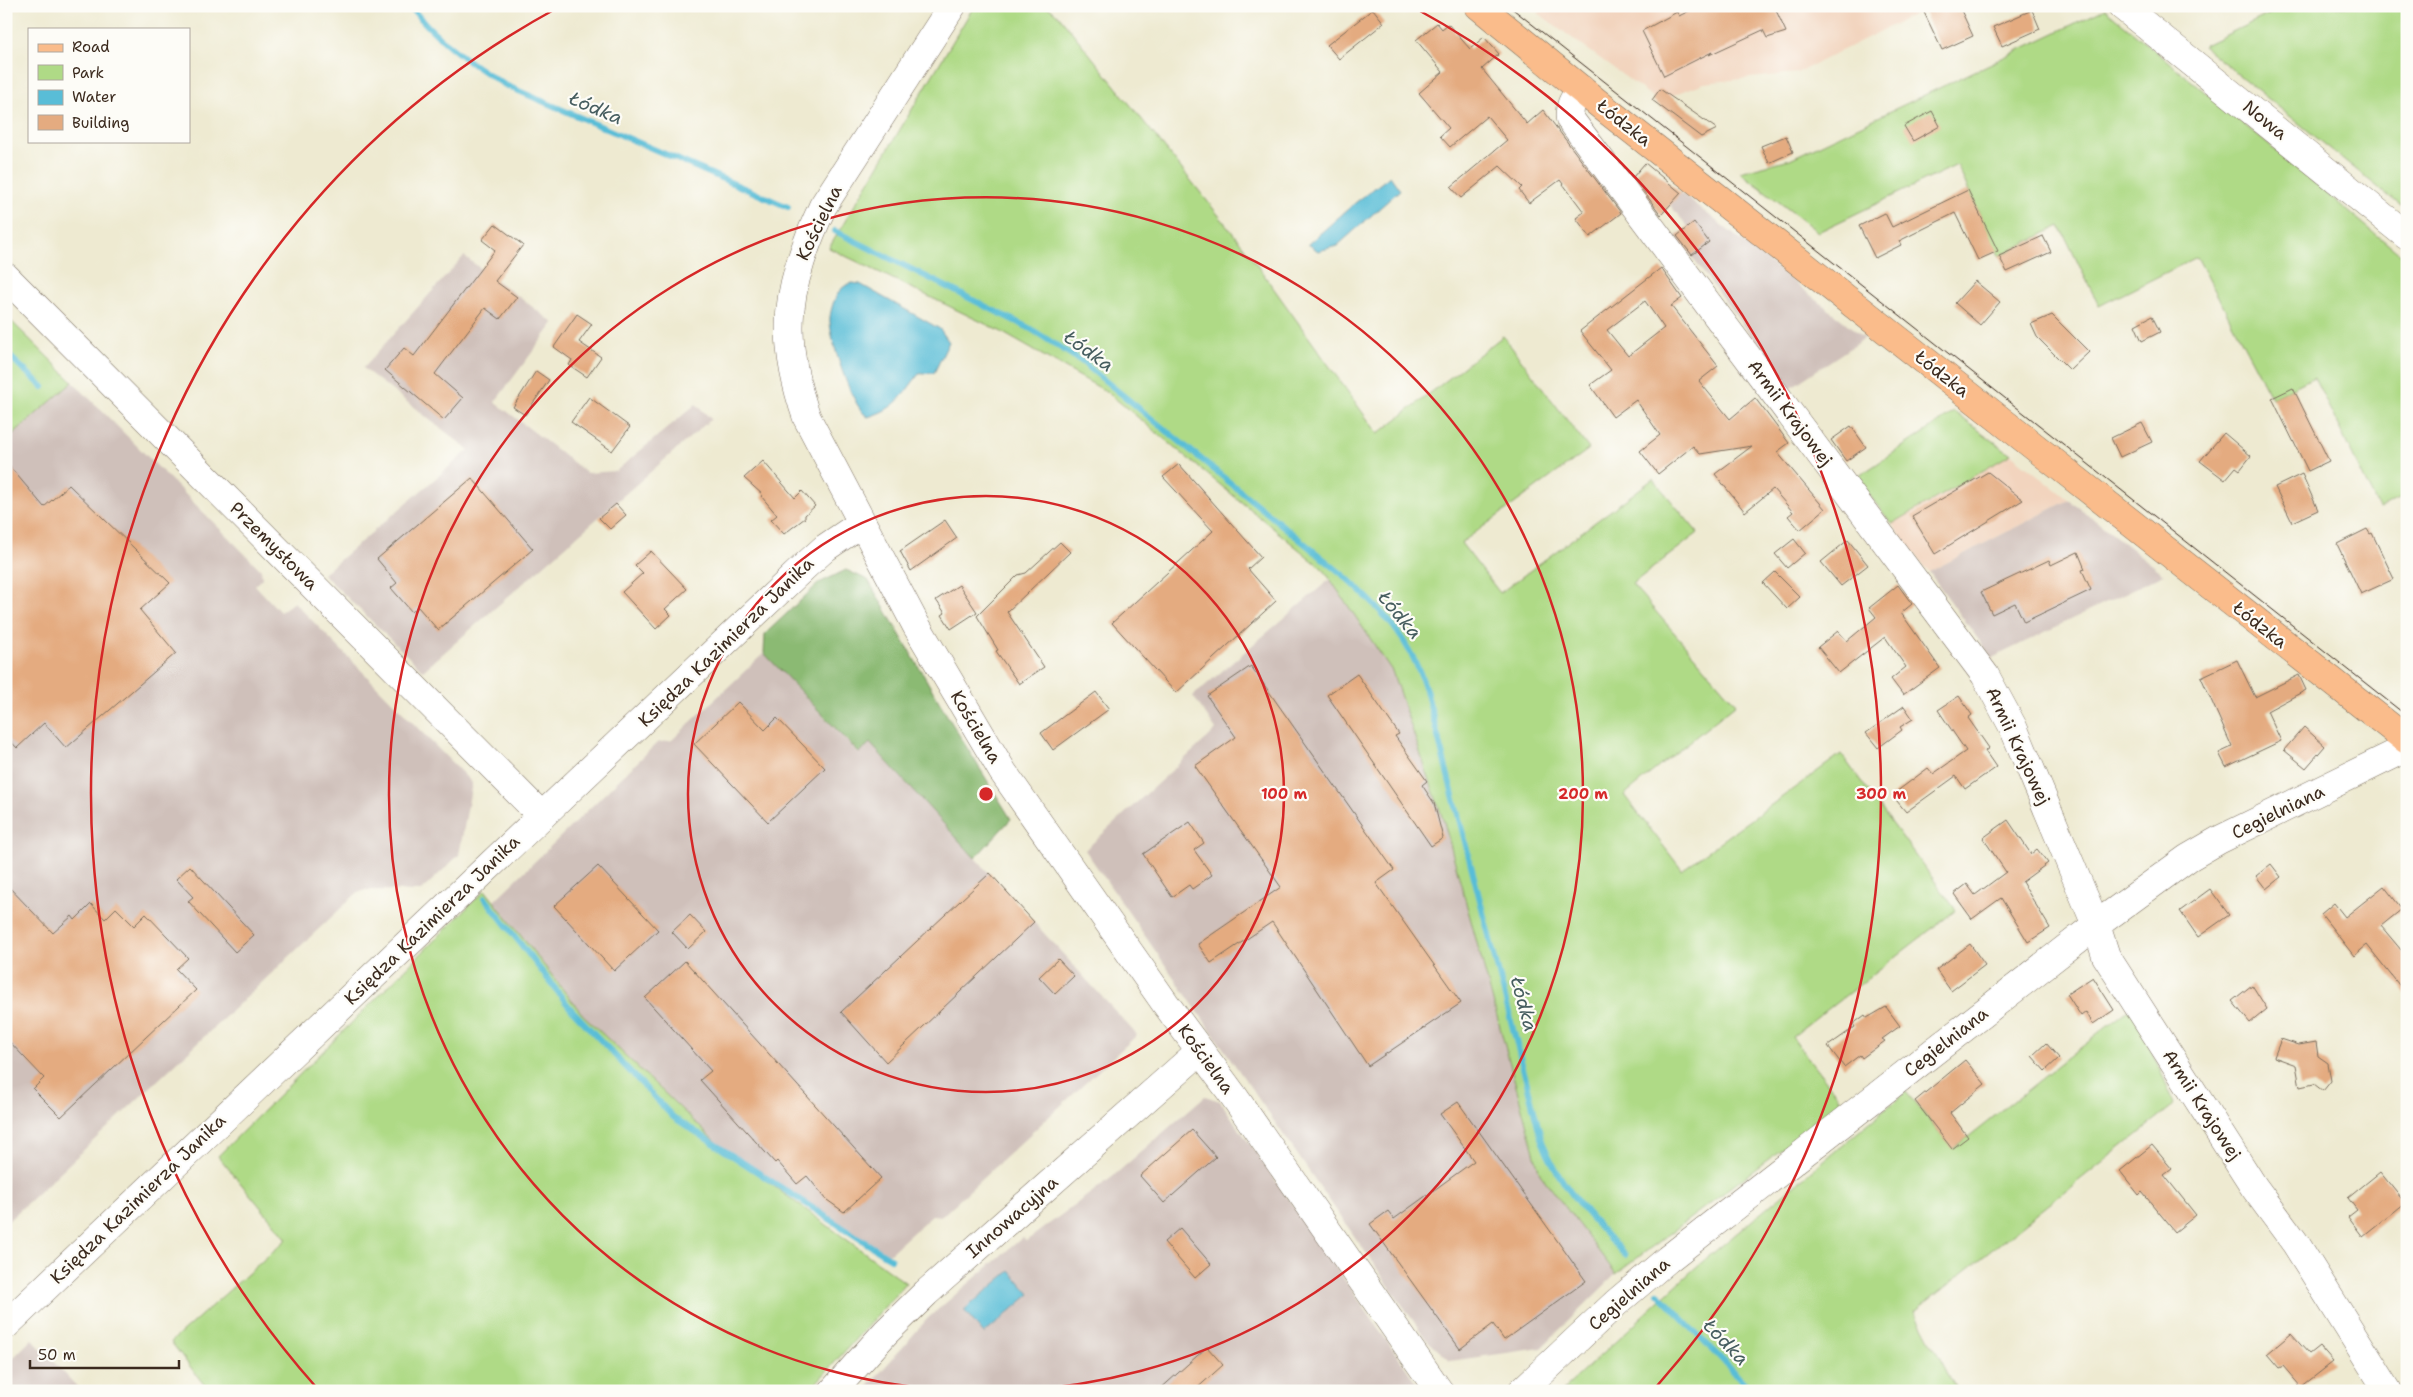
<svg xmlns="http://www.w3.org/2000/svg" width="2413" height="1397" viewBox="0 0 2413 1397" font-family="'Shantell Sans',sans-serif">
  <rect width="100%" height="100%" fill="#fdfcf7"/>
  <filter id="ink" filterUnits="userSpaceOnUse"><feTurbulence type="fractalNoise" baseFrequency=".02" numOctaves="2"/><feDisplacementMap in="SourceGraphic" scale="10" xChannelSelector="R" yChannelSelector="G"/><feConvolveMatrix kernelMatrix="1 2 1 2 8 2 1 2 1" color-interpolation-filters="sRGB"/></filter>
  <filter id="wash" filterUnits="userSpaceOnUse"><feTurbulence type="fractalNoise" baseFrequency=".0096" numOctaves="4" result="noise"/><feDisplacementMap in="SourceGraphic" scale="20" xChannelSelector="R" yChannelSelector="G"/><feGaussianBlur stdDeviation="1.12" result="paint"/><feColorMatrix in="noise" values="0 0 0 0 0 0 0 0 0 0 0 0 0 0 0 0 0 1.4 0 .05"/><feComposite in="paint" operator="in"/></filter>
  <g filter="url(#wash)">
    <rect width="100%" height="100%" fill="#eeead1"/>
    <!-- built -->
    <g fill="#f2d4be">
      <polygon points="1553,6 1931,6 1797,73 1704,83 1658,101 1538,13"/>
      <polygon points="2011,454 2069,500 1929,572 1892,524"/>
    </g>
    <!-- industrial -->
    <g fill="#cfc0ba">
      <polygon points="1681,193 1865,338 1790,388 1676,236 1688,227 1670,205"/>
      <polygon points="464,256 554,323 495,402 587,473 616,471 696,404 711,419 423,671 323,574 469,450 363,368"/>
      <polygon points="73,382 261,570 262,578 255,585 280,612 294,602 472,783 459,855 421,891 365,890 356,894 6,1223 6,440"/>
      <polygon points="2069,500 2164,574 1992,658 1929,572"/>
      <polygon points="1330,579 1392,671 1444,822 1540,1174 1616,1274 1541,1348 1450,1361 1426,1339 1085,850 1216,730 1193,696"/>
      <polygon points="764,653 858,753 870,743 1137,1035 942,1216 932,1215 889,1254 723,1149 583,1015 493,902 657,743 672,740"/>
      <polygon points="1205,1096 1220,1101 1422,1391 864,1391 928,1318 1023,1237 1026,1241 1111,1178"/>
      <polygon points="32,1339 47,1355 81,1391 6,1391 6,1365"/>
    </g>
    <!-- green -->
    <g fill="#afda86" stroke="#758252">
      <polygon points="974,6 1047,6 1060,17 1244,247 1378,434 1503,336 1589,449 1461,543 1500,593 1653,479 1698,533 1632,584 1736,704 1624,795 1682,870 1841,754 1956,910 1792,1037 1843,1103 1616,1274 1540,1174 1444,822 1392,671 1324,570 1107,392 998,330 829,248"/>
      <polygon points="2286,6 2407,6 2407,202 2400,205 2203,46"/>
      <polygon points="2105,9 2407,260 2407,495 2379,509 2314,377 2272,398 2197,257 2099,306 2060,226 1999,256 1957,165 1818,232 1740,172 1790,159"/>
      <polygon points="6,316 73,382 6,440"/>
      <polygon points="1954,412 2011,454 1892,524 1856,478"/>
      <polygon points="485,890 583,1015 723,1149 906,1283 809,1391 209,1391 171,1342 287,1239 218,1156"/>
      <polygon points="2132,1007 2175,1104 1915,1311 1957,1391 1562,1391 1695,1268 1906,1092 1953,1149"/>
    </g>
    <!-- forest -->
    <polygon fill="#8bba73" stroke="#637248" points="846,570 868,580 948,717 1011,819 975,858 870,743 859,753 764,653 765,634 819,583"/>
    <!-- water -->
    <g fill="#59bdd7" stroke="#4a747a">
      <polygon points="1390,176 1400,190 1337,246 1318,251 1308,244 1355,203"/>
      <path d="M 852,283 L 860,284 L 940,329 L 949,342 L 934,373 L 919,374 C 901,397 897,408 868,417 C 852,409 828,335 830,317 C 832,303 838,286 852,283 Z"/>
      <polygon points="1010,1271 1030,1294 984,1334 964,1310"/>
    </g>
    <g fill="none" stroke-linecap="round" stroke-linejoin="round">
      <!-- stream -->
      <g stroke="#59bdd7" stroke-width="6">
        <path d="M 410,6 C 436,39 470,64 505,85 L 788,207"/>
        <path d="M 835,231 L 1031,329 L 1081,361 L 1342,574 C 1381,609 1411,639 1426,690 L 1541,1138 C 1558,1185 1591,1219 1625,1255"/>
        <polyline points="6,353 43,387"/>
        <polyline points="485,898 571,1009 673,1117 891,1259"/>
        <polyline points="1658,1293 1752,1391"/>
      </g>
    </g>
    <g id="blocks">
      <!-- building -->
      <g fill="#e4ab80" fill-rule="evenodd">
        <polygon points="1699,6 1774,6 1786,32 1767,38 1763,30 1709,55 1712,52 1664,76 1642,31 1677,12 1679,16"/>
        <polygon points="1921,6 1959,6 1973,36 1942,50"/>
        <polygon points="1373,9 1384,23 1339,59 1327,45"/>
        <polygon points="2032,10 2040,29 2002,46 1993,27"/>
        <polygon points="1437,23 1442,29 1448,24 1470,49 1484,37 1499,54 1482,69 1527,124 1543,110 1621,213 1590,237 1576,218 1584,212 1560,180 1529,203 1519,190 1522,187 1500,166 1461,198 1451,187 1507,140 1487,116 1450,147 1440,136 1449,128 1419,93 1443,72 1416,40"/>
        <polygon points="1660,89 1717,129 1701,137 1652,100"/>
        <polygon points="1932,111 1940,126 1913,141 1904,126"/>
        <polygon points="1786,136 1793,152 1769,163 1761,146"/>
        <polygon points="1645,163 1681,193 1661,215 1633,177"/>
        <polygon points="1968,190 1998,251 1978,260 1955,213 1899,241 1901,245 1875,258 1859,226 1885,213 1892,227"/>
        <polygon points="1694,222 1709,242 1692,255 1677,236"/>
        <polygon points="495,224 523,245 495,281 517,297 500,319 485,308 435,374 463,398 444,420 385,370 404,348 414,356 495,250 482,240"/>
        <polygon points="2043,236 2051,252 2007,272 1999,256"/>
        <path d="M 1661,268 L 1682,298 L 1671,306 L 1718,366 L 1699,381 L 1730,419 L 1755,398 L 1789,443 L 1777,452 L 1825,509 L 1800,530 L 1788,516 L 1793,512 L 1773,489 L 1745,512 L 1715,474 L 1752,446 L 1700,454 L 1693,446 L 1658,474 L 1640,451 L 1660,435 L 1636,400 L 1613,417 L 1590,385 L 1611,370 L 1580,331 ZM 1645,301 L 1664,328 L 1628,356 L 1607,330 Z"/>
        <polygon points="1975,281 2000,302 1980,325 1955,303"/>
        <polygon points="577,314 592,324 579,342 601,357 587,377 569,365 572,360 554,347"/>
        <polygon points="2052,315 2089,352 2070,370 2037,337 2031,324"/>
        <polygon points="2152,316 2160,332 2142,341 2135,325"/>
        <polygon points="536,371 549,380 525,415 513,407"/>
        <polygon points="2293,388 2329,461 2308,471 2272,398"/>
        <polygon points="589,397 630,427 612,451 571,422"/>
        <polygon points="2142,423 2152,442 2120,457 2111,438"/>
        <polygon points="1851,426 1866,447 1846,461 1831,440"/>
        <polygon points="2224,433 2251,456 2240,470 2236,467 2225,480 2200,461"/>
        <polygon points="763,461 795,498 802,491 815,506 805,515 805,518 784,534 771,520 777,515 761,496 763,495 744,478"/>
        <polygon points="6,462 44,507 69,485 170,583 140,610 176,653 66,748 44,723 17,748 6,736"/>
        <polygon points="1179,464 1261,557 1248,569 1276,601 1176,693 1112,623 1213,531 1163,477"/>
        <polygon points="1988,472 2023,500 1935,554 1912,516"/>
        <polygon points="2302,474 2318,510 2292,522 2275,487"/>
        <polygon points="472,478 533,549 438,630 418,607 412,612 391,588 397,583 377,559"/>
        <polygon points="616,504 626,515 610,529 599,518"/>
        <polygon points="945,520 957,538 911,571 900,551"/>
        <polygon points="2367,529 2370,534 2372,533 2394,579 2361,594 2337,544"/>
        <polygon points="1794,539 1805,553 1787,568 1775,554"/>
        <polygon points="1848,540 1868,565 1841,586 1821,562"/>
        <polygon points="1060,542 1070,552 1007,612 1044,667 1019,684 996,651 998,650 977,616 1018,575 1026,573"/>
        <polygon points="651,551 687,589 665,609 671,615 656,629 622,592 643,573 635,565"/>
        <polygon points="2078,552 2085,569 2082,570 2091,590 2024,622 2015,603 1992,614 1981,592 2049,560 2051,565"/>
        <polygon points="1775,572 1800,597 1787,609 1763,583"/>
        <polygon points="959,585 977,612 951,629 942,615 945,613 936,600"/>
        <polygon points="1898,585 1912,604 1901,613 1940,668 1903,695 1891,679 1906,667 1885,637 1839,673 1818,647 1838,631 1847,641 1876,617 1869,608"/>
        <polygon points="2237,660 2255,697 2299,675 2306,690 2267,711 2281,741 2226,767 2219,753 2232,747 2201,677"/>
        <polygon points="1251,666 1394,870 1376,883 1461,1003 1368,1066 1272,922 1211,963 1198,944 1281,887 1195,766 1236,737 1207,696"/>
        <polygon points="1357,674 1399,734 1395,736 1427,781 1422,785 1434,803 1443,838 1431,846 1327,695"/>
        <polygon points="1096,692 1109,709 1053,750 1041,733"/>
        <polygon points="1959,696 1972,715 1968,718 1989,748 1985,751 1996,767 1965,789 1956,776 1906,812 1892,795 1928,768 1933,774 1966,751 1938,710"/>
        <polygon points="738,702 765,730 777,718 825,768 768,822 694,744"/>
        <polygon points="1904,706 1913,719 1900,727 1902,730 1878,748 1866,733"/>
        <polygon points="2304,727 2325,746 2306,768 2284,750"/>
        <polygon points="2008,820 2031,854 2037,849 2048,863 2022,882 2050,928 2028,942 2001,898 1972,919 1954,894 1967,884 1975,895 2006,872 1983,838"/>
        <polygon points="1190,822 1204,843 1194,850 1212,875 1192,889 1189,885 1172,897 1143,854"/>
        <polygon points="2271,864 2281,877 2266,889 2256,876"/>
        <polygon points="190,866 254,935 235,952 188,901 193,897 176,879"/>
        <polygon points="598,866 658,930 614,971 554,906"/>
        <polygon points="990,873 1034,922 886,1062 841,1012"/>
        <polygon points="6,884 53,933 72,916 75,920 91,904 105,919 116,908 134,926 146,914 188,958 176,969 196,990 61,1117 33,1089 44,1078 6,1038"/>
        <polygon points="2384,886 2402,909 2381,926 2407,957 2407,995 2367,945 2354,956 2321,914 2334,903 2345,917"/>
        <polygon points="2210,889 2229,915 2198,937 2180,911"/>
        <polygon points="690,915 706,932 688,949 672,932"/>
        <polygon points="1970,944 1985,965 1951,991 1936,970"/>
        <polygon points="1058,959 1074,976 1055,994 1039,977"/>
        <polygon points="685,961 881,1178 844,1212 827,1200 807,1176 797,1184 777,1161 775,1163 700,1080 711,1071 645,998"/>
        <polygon points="2093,977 2114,1010 2093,1024 2086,1012 2081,1016 2067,994"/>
        <polygon points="2252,985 2267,1009 2250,1023 2232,1001"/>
        <polygon points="1886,1007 1900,1026 1882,1039 1885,1041 1862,1058 1860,1055 1844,1067 1828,1046 1855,1027 1853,1024 1865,1015 1867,1018"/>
        <polygon points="2281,1039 2299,1045 2316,1042 2318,1056 2328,1063 2331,1081 2323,1091 2314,1084 2300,1087 2296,1065 2274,1057"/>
        <polygon points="2046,1043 2059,1058 2045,1071 2032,1056"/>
        <polygon points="1965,1060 1985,1084 1950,1113 1968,1137 1952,1149 1915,1101"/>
        <polygon points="1458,1102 1586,1281 1504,1340 1493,1324 1460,1349 1370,1224 1388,1211 1394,1219 1474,1161 1440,1114"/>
        <polygon points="1192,1130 1216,1157 1164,1203 1140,1176"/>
        <polygon points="2152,1145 2172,1169 2164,1175 2196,1215 2175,1232 2142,1192 2139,1195 2120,1171"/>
        <polygon points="2380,1172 2405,1203 2363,1237 2348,1217 2357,1210 2348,1198"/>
        <polygon points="1180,1228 1211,1264 1195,1278 1164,1242"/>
        <polygon points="2291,1334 2309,1354 2319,1346 2333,1362 2301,1387 2283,1366 2279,1368 2267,1354"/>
        <polygon points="1207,1347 1223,1365 1194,1391 1158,1391"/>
      </g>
    </g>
  </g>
  <g filter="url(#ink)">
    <use href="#blocks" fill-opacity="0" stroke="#7a6d5d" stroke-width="1"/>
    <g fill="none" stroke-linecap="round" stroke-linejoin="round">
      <!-- minor casing -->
      <g stroke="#7a6d5d" stroke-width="29">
        <g id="minor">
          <path d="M 952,6 L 823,206 C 786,284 778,336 807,418 L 916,625 L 1003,772 L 1165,1003 L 1233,1095 L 1439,1391"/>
          <polyline points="2122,6 2407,236"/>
          <path d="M 1581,89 C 1574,99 1568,106 1570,119 L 1985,675 L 2013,727 L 2096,925 L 2106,956 L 2254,1187 L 2296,1244 L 2388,1391"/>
          <polyline points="6,277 542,816"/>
          <polyline points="6,1325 805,566 825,548 862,523"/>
          <polyline points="833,1391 886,1332 926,1293 1200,1051"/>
          <polyline points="1522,1391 1616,1303 1668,1259 2096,925 2188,858 2219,840 2407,748"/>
        </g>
      </g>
      <!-- major casing -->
      <g stroke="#7a6d5d" stroke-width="29">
        <polyline id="major" points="1479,6 1604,108 2407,740"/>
      </g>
      <!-- minor -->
      <use href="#minor" stroke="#fff" stroke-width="28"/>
      <!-- major -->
      <use href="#major" stroke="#fabc8b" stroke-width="28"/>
      <!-- tram -->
      <polyline stroke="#3b2a1e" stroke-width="1" points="1509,6 2407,716"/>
    </g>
  </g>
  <!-- distance rings -->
  <g fill="none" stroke="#d62828" stroke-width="2.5">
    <circle cx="986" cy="794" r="298"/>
    <path d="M965 1391A597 597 0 1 1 1007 1391"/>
    <path d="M316 1387A895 895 0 0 1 559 7M1413 7A895 895 0 0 1 1656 1387"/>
  </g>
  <g text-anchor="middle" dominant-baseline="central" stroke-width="4.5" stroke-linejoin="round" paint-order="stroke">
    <!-- street labels -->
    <g font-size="18" fill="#3b2a1e" stroke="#fdfcf7">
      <text transform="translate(2265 120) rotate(39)">Nowa</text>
      <text transform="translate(1624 123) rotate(38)">Łódzka</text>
      <text transform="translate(819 223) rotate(-64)">Kościelna</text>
      <text transform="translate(1942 374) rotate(38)">Łódzka</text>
      <text transform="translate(1790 413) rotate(53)">Armii Krajowej</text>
      <text transform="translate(274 546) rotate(45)">Przemysłowa</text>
      <text transform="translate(2260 625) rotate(38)">Łódzka</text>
      <text transform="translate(726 642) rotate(-44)">Księdza Kazimierza Janika</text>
      <text transform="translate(976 727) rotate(59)">Kościelna</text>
      <text transform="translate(2018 746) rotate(65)">Armii Krajowej</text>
      <text transform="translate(2278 812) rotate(-26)">Cegielniana</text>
      <text transform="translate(432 920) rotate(-44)">Księdza Kazimierza Janika</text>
      <text transform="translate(1946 1042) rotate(-38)">Cegielniana</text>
      <text transform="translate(1206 1059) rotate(54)">Kościelna</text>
      <text transform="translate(2202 1105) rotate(57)">Armii Krajowej</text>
      <text transform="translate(138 1199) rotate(-44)">Księdza Kazimierza Janika</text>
      <text transform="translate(1012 1217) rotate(-41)">Innowacyjna</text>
      <text transform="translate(1629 1294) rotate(-41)">Cegielniana</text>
    </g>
    <!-- water labels -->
    <g font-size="19" font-style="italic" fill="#465d5f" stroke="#fdfcf7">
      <text transform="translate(596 108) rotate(23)">Łódka</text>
      <text transform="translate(1089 351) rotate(36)">Łódka</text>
      <text transform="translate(1400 615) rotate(50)">Łódka</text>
      <text transform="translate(1524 1004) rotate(75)">Łódka</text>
      <text transform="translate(1726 1342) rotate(46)">Łódka</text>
    </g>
  </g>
  <circle cx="986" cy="794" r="8" fill="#d62828" stroke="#fdfcf7" stroke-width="2.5"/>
  <g font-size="15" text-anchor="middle" font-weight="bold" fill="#d62828" stroke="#fdfcf7" stroke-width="4.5" stroke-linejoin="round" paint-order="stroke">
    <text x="1284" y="799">100 m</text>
    <text x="1583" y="799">200 m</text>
    <text x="1881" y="799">300 m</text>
  </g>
  <!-- margin -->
  <rect width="2413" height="1397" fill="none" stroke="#fdfcf7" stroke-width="25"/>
  <!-- legend -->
  <rect x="28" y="28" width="162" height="115" fill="#fdfcf7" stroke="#afa8a0"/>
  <rect x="38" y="44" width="25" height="8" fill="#fabc8b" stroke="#afa8a0"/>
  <text x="72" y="52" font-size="15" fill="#3b2a1e">Road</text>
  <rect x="38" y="65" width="25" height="15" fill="#afda86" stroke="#afa8a0"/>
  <text x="72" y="78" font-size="15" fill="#3b2a1e">Park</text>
  <rect x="38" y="90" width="25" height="15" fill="#59bdd7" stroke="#afa8a0"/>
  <text x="72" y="102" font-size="15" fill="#3b2a1e">Water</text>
  <rect x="38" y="115" width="25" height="15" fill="#e4ab80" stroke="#afa8a0"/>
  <text x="72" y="128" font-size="15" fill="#3b2a1e">Building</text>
  <!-- scale -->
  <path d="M30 1360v8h149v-8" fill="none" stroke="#3b2a1e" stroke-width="2.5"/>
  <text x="38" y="1360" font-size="15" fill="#3b2a1e" stroke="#fdfcf7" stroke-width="4" paint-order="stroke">50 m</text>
</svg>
